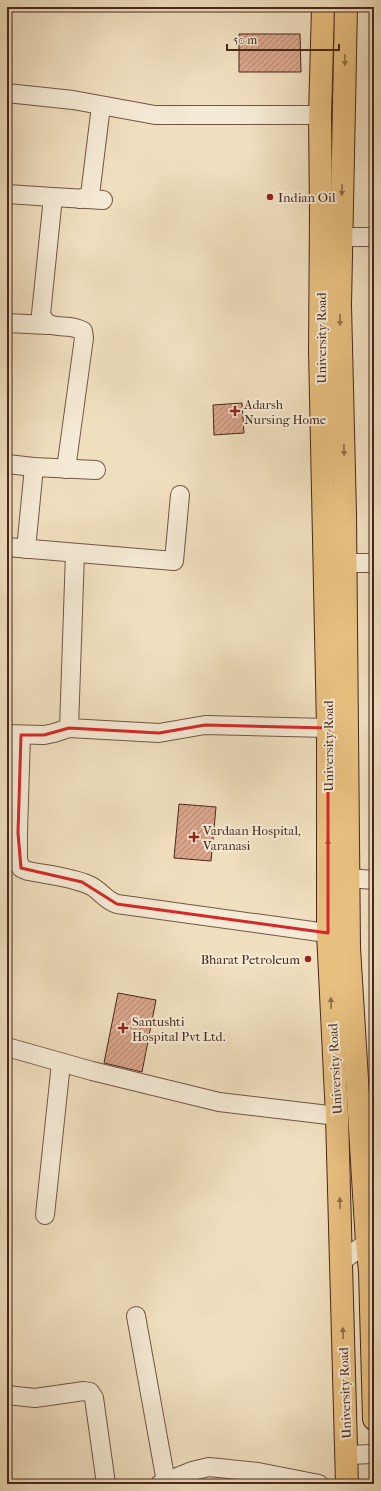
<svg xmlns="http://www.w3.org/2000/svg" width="381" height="1491" viewBox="0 0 381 1491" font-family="'IM FELL French Canon',serif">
  <defs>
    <pattern id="building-hatch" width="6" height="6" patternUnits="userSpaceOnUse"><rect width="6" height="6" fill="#d9a68d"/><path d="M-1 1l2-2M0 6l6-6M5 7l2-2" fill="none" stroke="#b28772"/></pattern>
  </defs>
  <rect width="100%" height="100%" fill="#f0dfbf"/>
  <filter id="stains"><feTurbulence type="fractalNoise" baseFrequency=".005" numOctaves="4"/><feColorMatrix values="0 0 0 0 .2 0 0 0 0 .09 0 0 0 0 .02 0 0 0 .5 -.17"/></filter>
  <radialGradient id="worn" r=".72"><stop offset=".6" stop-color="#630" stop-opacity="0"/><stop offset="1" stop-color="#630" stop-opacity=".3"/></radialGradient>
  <!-- building -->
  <g fill="url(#building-hatch)" stroke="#48271b">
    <polygon points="239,34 300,34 301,72 239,72"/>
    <polygon points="242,403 244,433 214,435 213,405"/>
    <polygon points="179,804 216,807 211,861 174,858"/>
    <polygon points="118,993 156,1000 142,1072 104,1063"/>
  </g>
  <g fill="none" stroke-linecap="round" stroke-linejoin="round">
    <!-- minor casing -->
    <g stroke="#725544" stroke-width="20">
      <g id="minor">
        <polyline points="7,93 73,100 155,115 320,115"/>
        <path d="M 7,194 L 53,197 L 41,314 C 49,334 67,321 83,331 L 84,338 L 66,469"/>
        <polyline points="53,197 103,200"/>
        <polyline points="80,199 90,195 100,114"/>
        <polyline points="341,237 374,237"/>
        <polyline points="7,323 48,325"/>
        <polyline points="7,464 34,467 96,470"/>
        <polyline points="7,547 174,561 180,495"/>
        <polyline points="26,549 34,467"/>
        <polyline points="346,563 374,563"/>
        <polyline points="69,728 75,553"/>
        <polyline points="7,734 44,735 54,733 69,728 159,733 205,725 328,728"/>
        <path d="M 7,833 L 18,833 L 18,860 L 21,868 L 28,871 C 48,875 71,877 89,885 C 101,890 104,900 117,904 L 341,935"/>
        <polyline points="18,833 21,735"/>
        <polyline points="335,877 374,880"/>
        <polyline points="7,1047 92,1071 219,1102 337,1116"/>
        <polyline points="45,1215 61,1063"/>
        <polyline points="341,1262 374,1237"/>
        <polyline points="136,1316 166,1482"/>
        <polyline points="7,1395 35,1398 84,1391 90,1392 94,1398 106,1484"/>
        <polyline points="347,1455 374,1454"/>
        <polyline points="160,1484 192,1471 209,1467 258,1472 319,1484"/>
      </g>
    </g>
    <!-- primary casing -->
    <g stroke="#48271b" stroke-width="24">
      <g id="primary">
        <polyline points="323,7 320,115 321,214 320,349 328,728 328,933 337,1116 347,1484"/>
        <polyline points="346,7 340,305 345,514 349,948 367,1243 370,1271 374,1419"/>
      </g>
    </g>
    <!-- minor -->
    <use href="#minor" stroke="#f5ead5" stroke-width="18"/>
    <!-- primary -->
    <use href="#primary" stroke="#e8c080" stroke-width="22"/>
  </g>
  <!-- one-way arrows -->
  <defs><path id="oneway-solid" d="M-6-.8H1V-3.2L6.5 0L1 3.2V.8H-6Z"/></defs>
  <g fill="#906c48">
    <use href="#oneway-solid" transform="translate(345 60) rotate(91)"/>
    <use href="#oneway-solid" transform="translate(342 190) rotate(91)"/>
    <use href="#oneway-solid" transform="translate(340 320) rotate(89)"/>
    <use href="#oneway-solid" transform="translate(344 450) rotate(89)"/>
    <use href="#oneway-solid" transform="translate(328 845) rotate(-90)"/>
    <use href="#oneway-solid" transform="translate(331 1003) rotate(-93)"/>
    <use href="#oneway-solid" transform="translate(340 1203) rotate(-92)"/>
    <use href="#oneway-solid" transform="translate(343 1333) rotate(-92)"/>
  </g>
  <!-- marked area -->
  <path fill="none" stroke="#d62828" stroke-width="3" stroke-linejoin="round" d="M 205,725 L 328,728 L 328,933 L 117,904 L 82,882 L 21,868 L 18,833 L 21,735 L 44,735 L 69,728 L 159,733 Z"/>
  <!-- markers -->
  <g fill="#8f2418" stroke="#f5ead5" stroke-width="1.5">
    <circle cx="270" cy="197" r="4"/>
    <path d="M233 405h4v4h4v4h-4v4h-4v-4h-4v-4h4z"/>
    <path d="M192 831h4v4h4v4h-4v4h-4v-4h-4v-4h4z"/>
    <circle cx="308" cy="959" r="4"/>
    <path d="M121 1022h4v4h4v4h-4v4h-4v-4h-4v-4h4z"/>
  </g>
  <g text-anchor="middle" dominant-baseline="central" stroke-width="4" stroke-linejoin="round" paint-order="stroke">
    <!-- poi labels -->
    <g font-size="13" fill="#48271b" stroke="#f5ead5" text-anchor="start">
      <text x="278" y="197">Indian Oil</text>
      <text x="244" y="404">Adarsh<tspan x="244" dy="15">Nursing Home</tspan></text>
      <text x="203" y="830">Vardaan Hospital,<tspan x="203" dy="15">Varanasi</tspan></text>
      <text x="300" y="959" text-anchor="end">Bharat Petroleum</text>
      <text x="132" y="1021">Santushti<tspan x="132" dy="15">Hospital Pvt Ltd.</tspan></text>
    </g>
    <!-- street labels -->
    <g font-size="13" fill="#48271b" stroke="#f5ead5">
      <text transform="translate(321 338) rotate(-90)">University Road</text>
      <text transform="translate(328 746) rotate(-90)">University Road</text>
      <text transform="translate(335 1069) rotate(-93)">University Road</text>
      <text transform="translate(345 1393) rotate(-92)">University Road</text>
    </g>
  </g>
  <!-- margin -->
  <rect width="381" height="1491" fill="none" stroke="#f0dfbf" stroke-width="24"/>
  <rect x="8" y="8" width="365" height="1475" fill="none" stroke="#48271b" stroke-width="2"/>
  <rect x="12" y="12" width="357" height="1467" fill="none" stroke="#48271b"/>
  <!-- scale -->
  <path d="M227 44v6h112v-6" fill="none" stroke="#48271b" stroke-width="2"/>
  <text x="233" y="44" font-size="12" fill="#48271b" stroke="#f5ead5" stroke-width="3" paint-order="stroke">50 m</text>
  <rect width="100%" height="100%" filter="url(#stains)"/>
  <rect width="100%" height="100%" fill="url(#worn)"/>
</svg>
